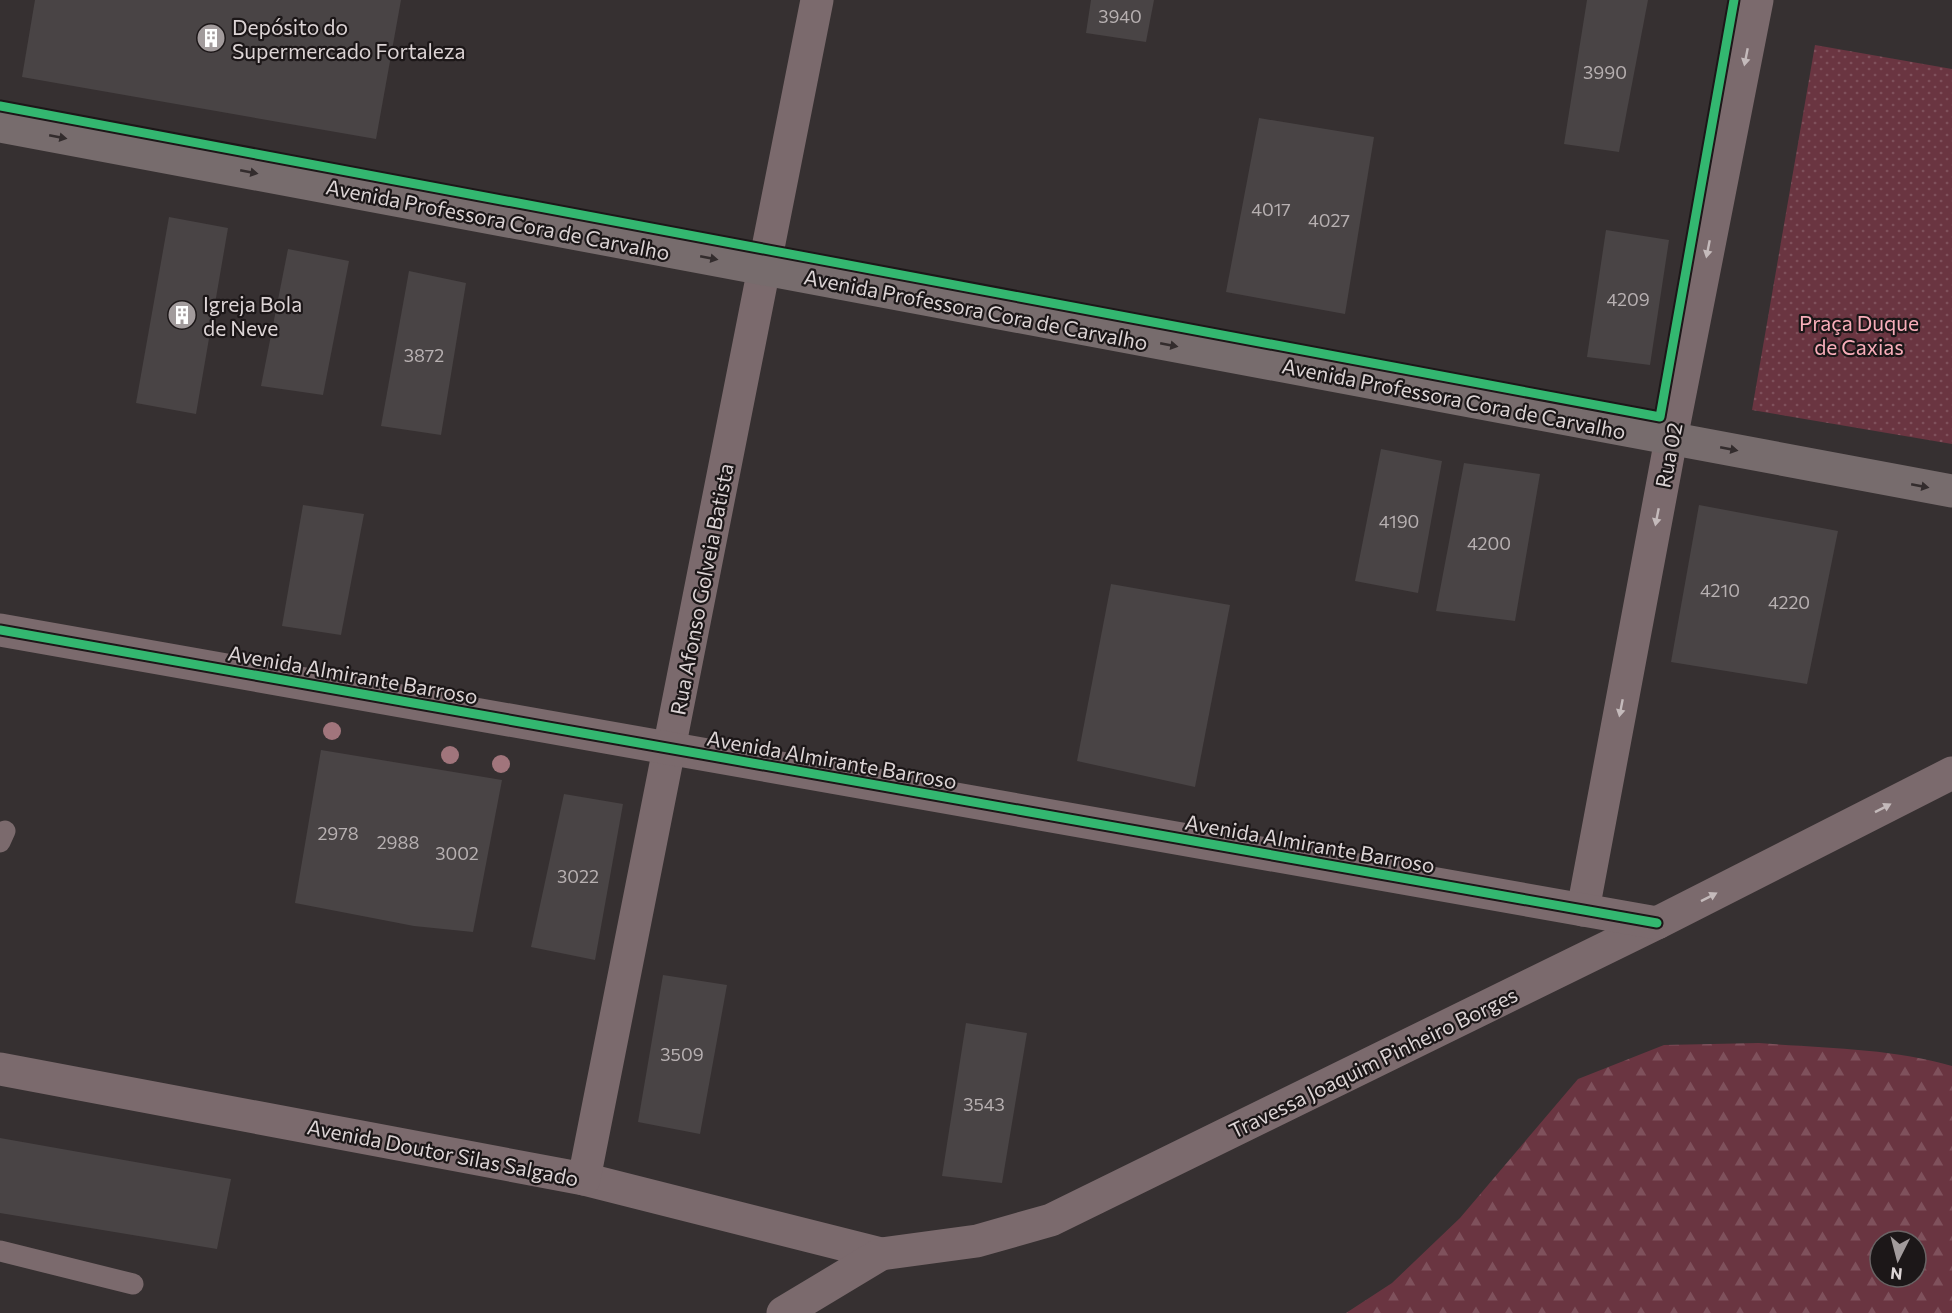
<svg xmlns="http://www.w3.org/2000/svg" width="1952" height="1313" viewBox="0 0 1952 1313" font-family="Commissioner,sans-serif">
  <defs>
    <pattern id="grass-dots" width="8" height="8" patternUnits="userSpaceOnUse" patternTransform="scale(1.5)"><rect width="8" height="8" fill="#6a3541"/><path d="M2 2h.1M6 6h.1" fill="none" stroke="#7f515c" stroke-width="1.8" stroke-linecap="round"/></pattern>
    <pattern id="forest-firs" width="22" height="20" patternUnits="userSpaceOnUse" patternTransform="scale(1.5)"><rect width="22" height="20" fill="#6a3541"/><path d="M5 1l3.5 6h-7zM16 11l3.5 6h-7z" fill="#7f515c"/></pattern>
  </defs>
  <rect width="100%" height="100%" fill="#363031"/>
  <!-- grass -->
  <polygon fill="url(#grass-dots)" points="1815,45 1952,69 1952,444 1752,410"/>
  <!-- forest -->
  <path fill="url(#forest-firs)" fill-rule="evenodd" d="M 1759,1043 C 1821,1048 1893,1048 1952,1066 L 1952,1313 L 1346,1313 L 1392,1283 L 1460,1218 L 1578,1079 L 1664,1045 ZM 1880,1241 L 1916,1241 L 1916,1277 L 1880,1277 Z"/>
  <!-- building -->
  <g fill="#494445">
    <polygon points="35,0 401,0 376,139 22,77"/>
    <polygon points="1091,0 1154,0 1146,42 1086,33"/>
    <polygon points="1587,0 1648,0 1619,152 1564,144"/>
    <polygon points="1259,118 1374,137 1345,314 1226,292"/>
    <polygon points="169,217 228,228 196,414 136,403"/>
    <polygon points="1606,230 1669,240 1650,365 1587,357"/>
    <polygon points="288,249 349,261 323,395 261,386"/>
    <polygon points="409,271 466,283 441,435 381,426"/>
    <polygon points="1381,449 1442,461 1418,593 1355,581"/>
    <polygon points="1464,463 1540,474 1515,621 1436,611"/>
    <polygon points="303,505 364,514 341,635 282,626"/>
    <polygon points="1699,505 1838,531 1807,684 1671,662"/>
    <polygon points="1111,584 1230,605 1195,787 1077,761"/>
    <polygon points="321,750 502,780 473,932 414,926 295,903"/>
    <polygon points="564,794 623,804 595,960 531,947"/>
    <polygon points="663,975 727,985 700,1134 638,1122"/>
    <polygon points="966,1023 1027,1033 1002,1183 942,1176"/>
    <polygon points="0,1138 231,1179 217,1249 0,1213"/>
  </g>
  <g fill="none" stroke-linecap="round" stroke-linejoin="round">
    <!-- service -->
    <g stroke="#7b6a6d" stroke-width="21">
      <polyline points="0,842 5,831"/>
      <polyline points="0,1251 133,1284"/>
    </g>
    <!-- minor -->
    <g stroke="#7b6a6d" stroke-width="33">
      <polyline points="1583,910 1671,439 1757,0"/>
      <polyline points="0,1069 584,1179 881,1254"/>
      <polyline points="584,1179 817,0"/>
      <polyline points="783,1313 881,1254 977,1241 1051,1220 1657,923"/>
    </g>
    <!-- tertiary -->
    <polyline stroke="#7b6a6d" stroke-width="33" points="0,630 1657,923 1952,773"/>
    <!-- primary -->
    <polyline stroke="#776c6d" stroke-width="33" points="0,126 1952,491"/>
    <!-- cycleway casing -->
    <g stroke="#1c1718" stroke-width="13">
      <g id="cycleway">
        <polyline points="0,106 1660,417 1734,0"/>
        <polyline points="0,630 1657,923"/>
      </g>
    </g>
    <!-- cycleway -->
    <use href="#cycleway" stroke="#33b770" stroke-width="9"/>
  </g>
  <!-- trees -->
  <g fill="#a1757c">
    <circle cx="332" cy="731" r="9"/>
    <circle cx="450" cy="755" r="9"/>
    <circle cx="501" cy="764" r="9"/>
  </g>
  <!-- one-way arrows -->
  <defs><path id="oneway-solid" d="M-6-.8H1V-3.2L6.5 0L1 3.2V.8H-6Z" transform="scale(1.5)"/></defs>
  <g fill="#c4babb">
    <use href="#oneway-solid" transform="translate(1746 57) rotate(101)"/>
    <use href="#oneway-solid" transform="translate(1708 249) rotate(101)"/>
    <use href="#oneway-solid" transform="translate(1657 517) rotate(101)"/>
    <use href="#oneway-solid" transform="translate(1621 708) rotate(101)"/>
    <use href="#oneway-solid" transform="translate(1883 808) rotate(-27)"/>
    <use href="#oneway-solid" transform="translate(1709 897) rotate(-27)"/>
  </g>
  <g fill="#332c2d">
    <use href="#oneway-solid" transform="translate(58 137) rotate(11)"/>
    <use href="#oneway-solid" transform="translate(249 172) rotate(11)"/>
    <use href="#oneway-solid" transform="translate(709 258) rotate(11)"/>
    <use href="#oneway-solid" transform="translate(1169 345) rotate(11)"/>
    <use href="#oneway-solid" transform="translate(1729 449) rotate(11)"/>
    <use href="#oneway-solid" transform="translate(1920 486) rotate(11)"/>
  </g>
  <!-- icons -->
  <defs>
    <g id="building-disc" transform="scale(1.5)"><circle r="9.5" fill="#a29b9c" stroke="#1c1718"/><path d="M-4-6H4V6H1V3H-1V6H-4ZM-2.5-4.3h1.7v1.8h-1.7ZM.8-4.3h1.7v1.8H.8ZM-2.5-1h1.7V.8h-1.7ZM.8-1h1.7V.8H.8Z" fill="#fff"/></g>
  </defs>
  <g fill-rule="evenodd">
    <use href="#building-disc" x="211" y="38"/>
    <use href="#building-disc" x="182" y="315"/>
  </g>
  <g text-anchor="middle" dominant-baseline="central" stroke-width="4.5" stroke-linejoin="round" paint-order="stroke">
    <!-- number labels -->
    <g font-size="18" fill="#b7b0b1">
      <text x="1120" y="16">3940</text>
      <text x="1605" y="72">3990</text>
      <text x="1271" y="209">4017</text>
      <text x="1329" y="220">4027</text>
      <text x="1628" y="299">4209</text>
      <text x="424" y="355">3872</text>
      <text x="1399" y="521">4190</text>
      <text x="1489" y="543">4200</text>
      <text x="1720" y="590">4210</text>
      <text x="1789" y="602">4220</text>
      <text x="338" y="833">2978</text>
      <text x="398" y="842">2988</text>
      <text x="457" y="853">3002</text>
      <text x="578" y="876">3022</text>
      <text x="682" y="1054">3509</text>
      <text x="984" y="1104">3543</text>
    </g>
    <!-- poi labels -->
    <g font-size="21" fill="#dcd4d5" stroke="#1c1718" text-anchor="start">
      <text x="232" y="26">Depósito do<tspan x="232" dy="24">Supermercado Fortaleza</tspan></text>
      <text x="203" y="303">Igreja Bola<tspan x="203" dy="24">de Neve</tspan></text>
    </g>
    <!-- street labels -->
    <g font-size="21" fill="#dcd4d5" stroke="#1c1718">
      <text transform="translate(498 219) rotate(11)">Avenida Professora Cora de Carvalho</text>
      <text transform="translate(976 309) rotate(11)">Avenida Professora Cora de Carvalho</text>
      <text transform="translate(1454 398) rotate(11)">Avenida Professora Cora de Carvalho</text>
      <text transform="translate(1668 455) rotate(-79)">Rua 02</text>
      <text transform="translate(701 589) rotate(-79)">Rua Afonso Golveia Batista</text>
      <text transform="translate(353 674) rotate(10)">Avenida Almirante Barroso</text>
      <text transform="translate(832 759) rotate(10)">Avenida Almirante Barroso</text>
      <text transform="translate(1310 843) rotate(10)">Avenida Almirante Barroso</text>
      <text transform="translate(1373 1062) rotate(-26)">Travessa Joaquim Pinheiro Borges</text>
      <text transform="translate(443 1152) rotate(11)">Avenida Doutor Silas Salgado</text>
    </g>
    <!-- park labels -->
    <g font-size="21" fill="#f8aeba" stroke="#1c1718">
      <text x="1859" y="322">Praça Duque<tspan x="1859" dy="24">de Caxias</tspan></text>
    </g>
  </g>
  <!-- north arrow -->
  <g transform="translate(1898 1259) rotate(186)"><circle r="28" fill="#1c1718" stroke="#696364" stroke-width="1.5"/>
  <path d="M0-4.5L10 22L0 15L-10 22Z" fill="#a29b9c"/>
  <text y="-9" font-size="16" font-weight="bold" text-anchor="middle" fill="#dcd4d5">N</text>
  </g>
</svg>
